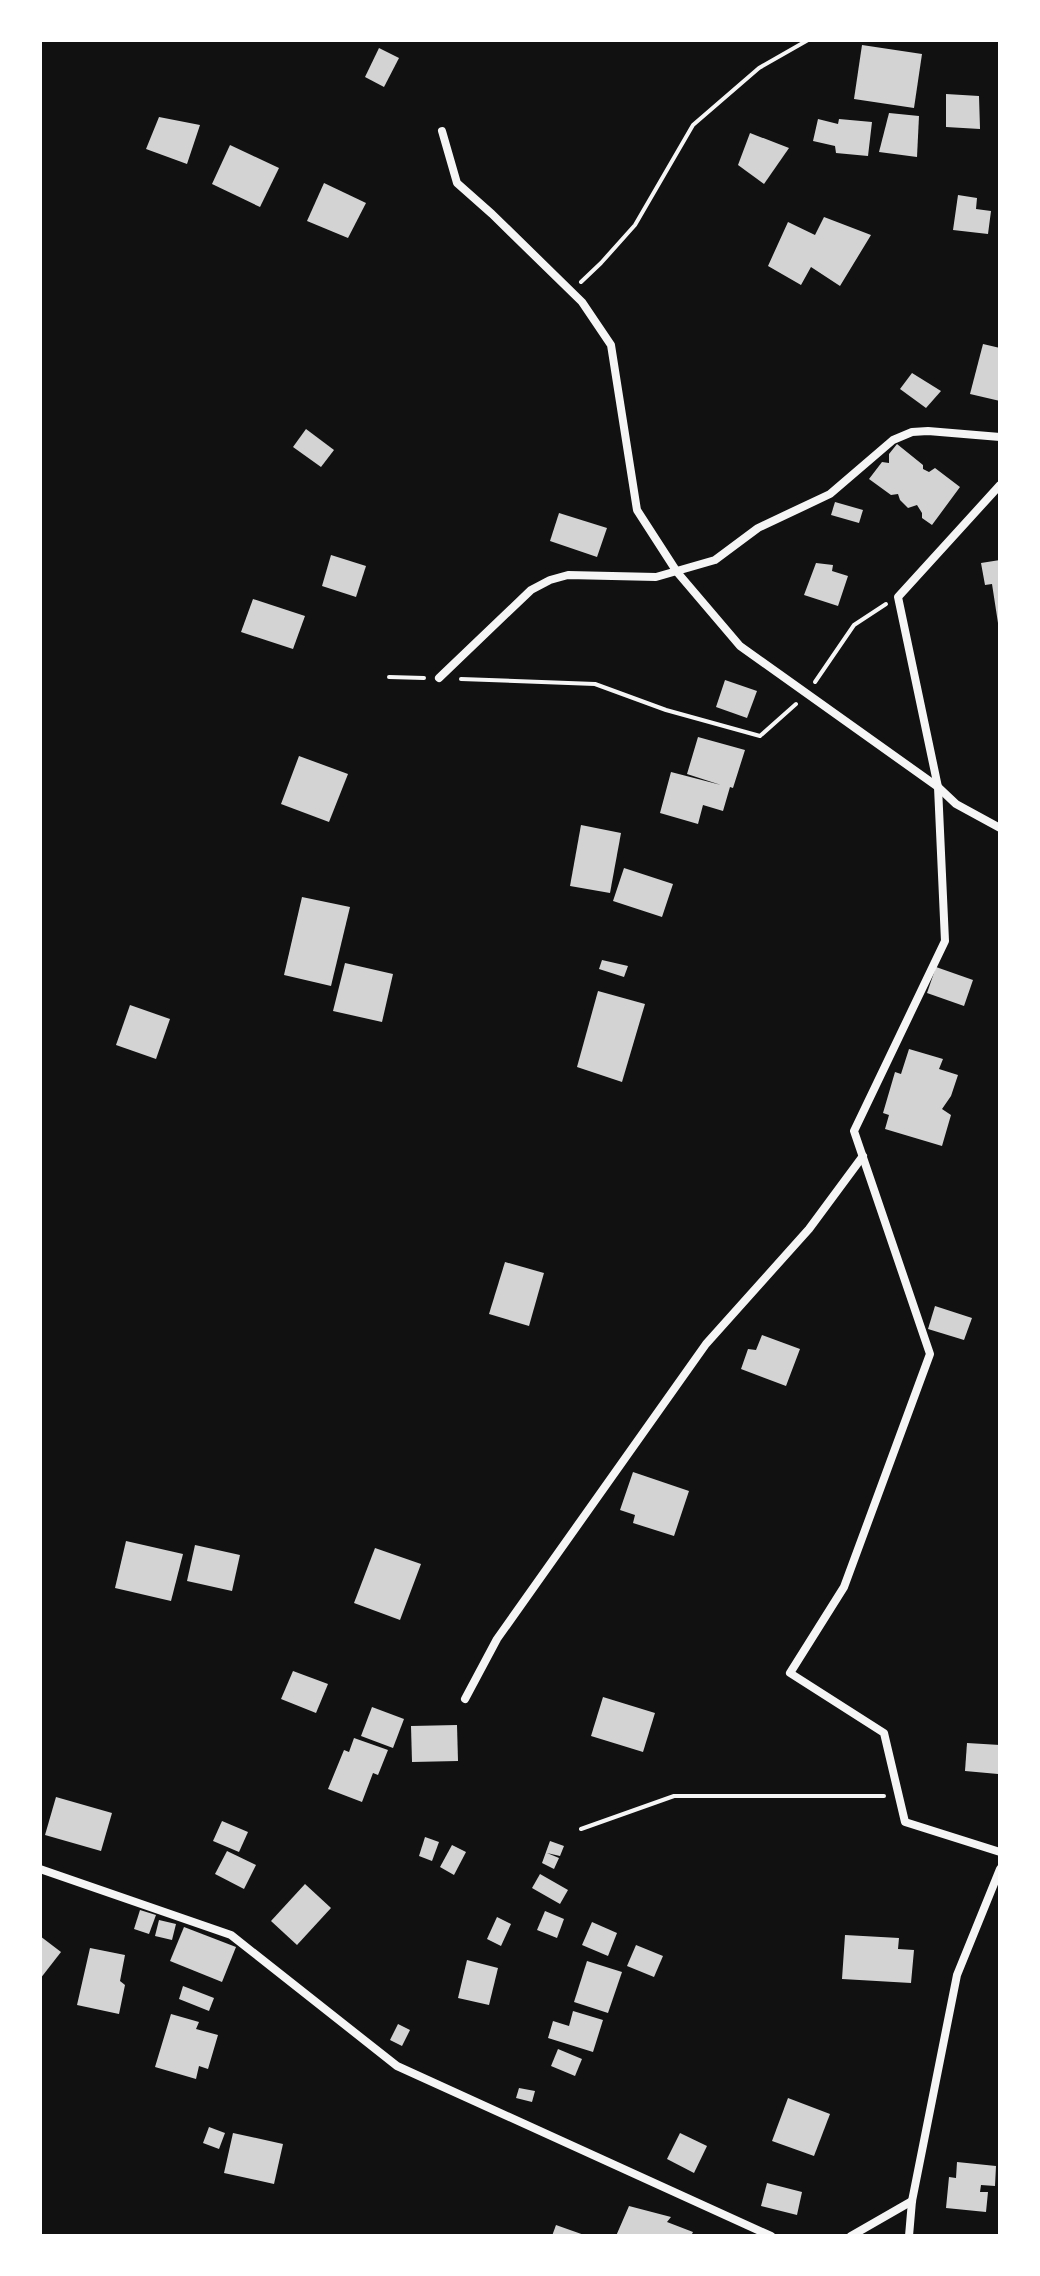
<svg xmlns="http://www.w3.org/2000/svg" width="1040" height="2276" viewBox="0 0 1040 2276" font-family="Lato,sans-serif">
  <rect width="100%" height="100%" fill="#111"/>
  <!-- building -->
  <g fill="#d3d3d3">
    <polygon points="862,45 922,54 914,108 854,99"/>
    <polygon points="379,48 399,58 384,87 365,77"/>
    <polygon points="946,94 979,96 980,129 946,127"/>
    <polygon points="889,113 919,116 917,157 879,152"/>
    <polygon points="159,117 200,125 187,164 146,149"/>
    <polygon points="818,119 838,124 839,119 872,122 868,156 836,153 835,146 813,141"/>
    <polygon points="750,133 789,148 764,184 738,165"/>
    <polygon points="230,145 279,168 260,207 212,184"/>
    <polygon points="324,183 366,203 348,238 307,221"/>
    <polygon points="958,195 977,198 976,209 991,211 988,234 953,230"/>
    <polygon points="824,217 871,235 840,286 811,267 801,285 768,266 788,222 815,235"/>
    <polygon points="983,344 1000,348 1000,401 970,394"/>
    <polygon points="912,373 941,391 926,408 900,389"/>
    <polygon points="306,429 334,450 321,467 293,447"/>
    <polygon points="897,444 923,465 923,469 929,472 935,468 960,487 932,525 922,518 922,513 917,505 908,508 900,500 898,494 891,495 869,479 882,462 889,463 889,454"/>
    <polygon points="835,502 863,510 859,523 831,515"/>
    <polygon points="559,513 607,528 597,557 550,541"/>
    <polygon points="331,555 366,566 356,597 322,586"/>
    <polygon points="1000,560 1000,623 998,623 992,584 985,585 981,563"/>
    <polygon points="816,563 833,565 832,571 848,576 838,606 804,595"/>
    <polygon points="253,599 305,616 293,649 241,632"/>
    <polygon points="725,680 757,691 747,718 716,707"/>
    <polygon points="698,737 745,750 733,788 730,787 723,811 703,805 698,824 660,813 671,772 721,785 687,774"/>
    <polygon points="299,756 348,774 329,822 281,804"/>
    <polygon points="581,825 621,833 610,893 570,886"/>
    <polygon points="624,868 673,884 662,917 613,901"/>
    <polygon points="302,897 350,907 331,986 284,975"/>
    <polygon points="602,960 628,966 624,977 599,969"/>
    <polygon points="345,963 393,974 382,1022 333,1011"/>
    <polygon points="936,967 973,980 964,1006 927,993"/>
    <polygon points="598,991 645,1004 622,1082 577,1067"/>
    <polygon points="130,1005 170,1019 156,1059 116,1045"/>
    <polygon points="909,1049 943,1059 939,1069 958,1075 951,1096 942,1109 951,1115 942,1146 885,1129 889,1115 883,1113 895,1072 901,1074"/>
    <polygon points="505,1262 544,1273 529,1326 489,1314"/>
    <polygon points="935,1306 972,1318 964,1340 928,1329"/>
    <polygon points="762,1335 800,1349 786,1386 741,1369 748,1349 756,1350"/>
    <polygon points="633,1472 689,1491 674,1536 633,1523 635,1515 620,1510"/>
    <polygon points="126,1541 183,1554 171,1601 115,1588"/>
    <polygon points="195,1545 240,1555 232,1591 187,1581"/>
    <polygon points="375,1548 421,1564 400,1620 354,1603"/>
    <polygon points="293,1671 328,1684 316,1713 281,1699"/>
    <polygon points="603,1697 655,1713 643,1752 591,1736"/>
    <polygon points="372,1707 404,1719 393,1748 361,1736"/>
    <polygon points="457,1725 458,1761 412,1762 411,1726"/>
    <polygon points="354,1738 388,1750 378,1775 373,1773 362,1802 328,1789 344,1750 349,1752"/>
    <polygon points="967,1743 1000,1745 998,1774 965,1771"/>
    <polygon points="56,1797 112,1813 101,1851 45,1835"/>
    <polygon points="222,1821 248,1832 239,1852 213,1841"/>
    <polygon points="425,1837 439,1842 432,1861 419,1856"/>
    <polygon points="550,1841 564,1846 560,1856 547,1853 559,1858 554,1869 542,1863"/>
    <polygon points="452,1845 466,1852 454,1875 440,1867"/>
    <polygon points="227,1851 256,1865 244,1889 215,1874"/>
    <polygon points="540,1874 568,1890 560,1904 532,1888"/>
    <polygon points="305,1884 331,1908 297,1945 271,1921"/>
    <polygon points="140,1910 156,1915 149,1934 134,1929"/>
    <polygon points="545,1911 564,1919 557,1938 537,1930"/>
    <polygon points="497,1917 511,1924 501,1946 487,1939"/>
    <polygon points="159,1920 176,1924 172,1940 155,1936"/>
    <polygon points="592,1922 617,1933 608,1956 582,1945"/>
    <polygon points="184,1927 236,1947 222,1982 170,1961"/>
    <polygon points="845,1935 899,1938 898,1949 914,1950 911,1983 842,1979"/>
    <polygon points="40,1936 61,1952 40,1979"/>
    <polygon points="636,1945 663,1956 654,1977 627,1966"/>
    <polygon points="90,1948 125,1955 120,1981 125,1985 119,2014 77,2005"/>
    <polygon points="467,1960 498,1968 489,2005 458,1998"/>
    <polygon points="587,1961 622,1972 608,2013 574,2002"/>
    <polygon points="183,1986 214,1998 209,2011 179,1999"/>
    <polygon points="573,2011 603,2020 593,2052 548,2038 553,2021 569,2026"/>
    <polygon points="171,2014 199,2022 196,2029 218,2035 208,2069 199,2066 196,2079 155,2067"/>
    <polygon points="398,2024 410,2030 402,2046 390,2040"/>
    <polygon points="558,2049 582,2059 575,2076 551,2066"/>
    <polygon points="519,2088 535,2091 532,2102 516,2098"/>
    <polygon points="788,2098 830,2114 814,2156 772,2141"/>
    <polygon points="209,2127 225,2133 219,2149 203,2143"/>
    <polygon points="233,2133 283,2144 274,2184 224,2173"/>
    <polygon points="680,2133 707,2146 694,2173 667,2159"/>
    <polygon points="957,2162 996,2166 995,2186 981,2185 980,2192 988,2192 986,2212 946,2208 949,2177 956,2178"/>
    <polygon points="767,2183 802,2192 797,2215 761,2206"/>
    <polygon points="629,2206 671,2217 667,2222 693,2232 691,2236 616,2236"/>
    <polygon points="556,2225 587,2236 552,2236"/>
  </g>
  <g fill="none" stroke-linecap="round" stroke-linejoin="round">
    <!-- path -->
    <g stroke="#f5f5f5" stroke-width="4">
      <polyline points="581,282 601,263 635,225 693,125 759,68 808,40"/>
      <polyline points="389,677 424,678"/>
      <polyline points="461,679 595,684 666,710 760,736 796,704"/>
      <polyline points="815,682 854,625 886,604"/>
      <polyline points="581,1829 674,1796 884,1796"/>
    </g>
    <!-- minor -->
    <g stroke="#f5f5f5" stroke-width="8">
      <polyline points="442,131 457,183 492,214 582,302 611,345 637,510 677,572 740,646 938,787 956,804 1000,828"/>
      <polyline points="1000,485 898,597 938,787 945,941 854,1131 930,1354 844,1587 790,1673 884,1733 905,1822 1000,1852"/>
      <polyline points="439,678 531,590 550,580 568,575 656,577 715,560 758,528 830,494 893,440 912,432 928,431 1000,437"/>
      <polyline points="465,1699 497,1639 706,1344 809,1229 863,1156"/>
      <polyline points="40,1869 231,1935 397,2066 771,2236"/>
      <polyline points="851,2236 912,2201"/>
      <polyline points="909,2236 912,2201 957,1975 1000,1869"/>
    </g>
  </g>
  <!-- border -->
  <rect width="1040" height="2276" fill="none" stroke="#ffffff" stroke-width="84"/>
</svg>
